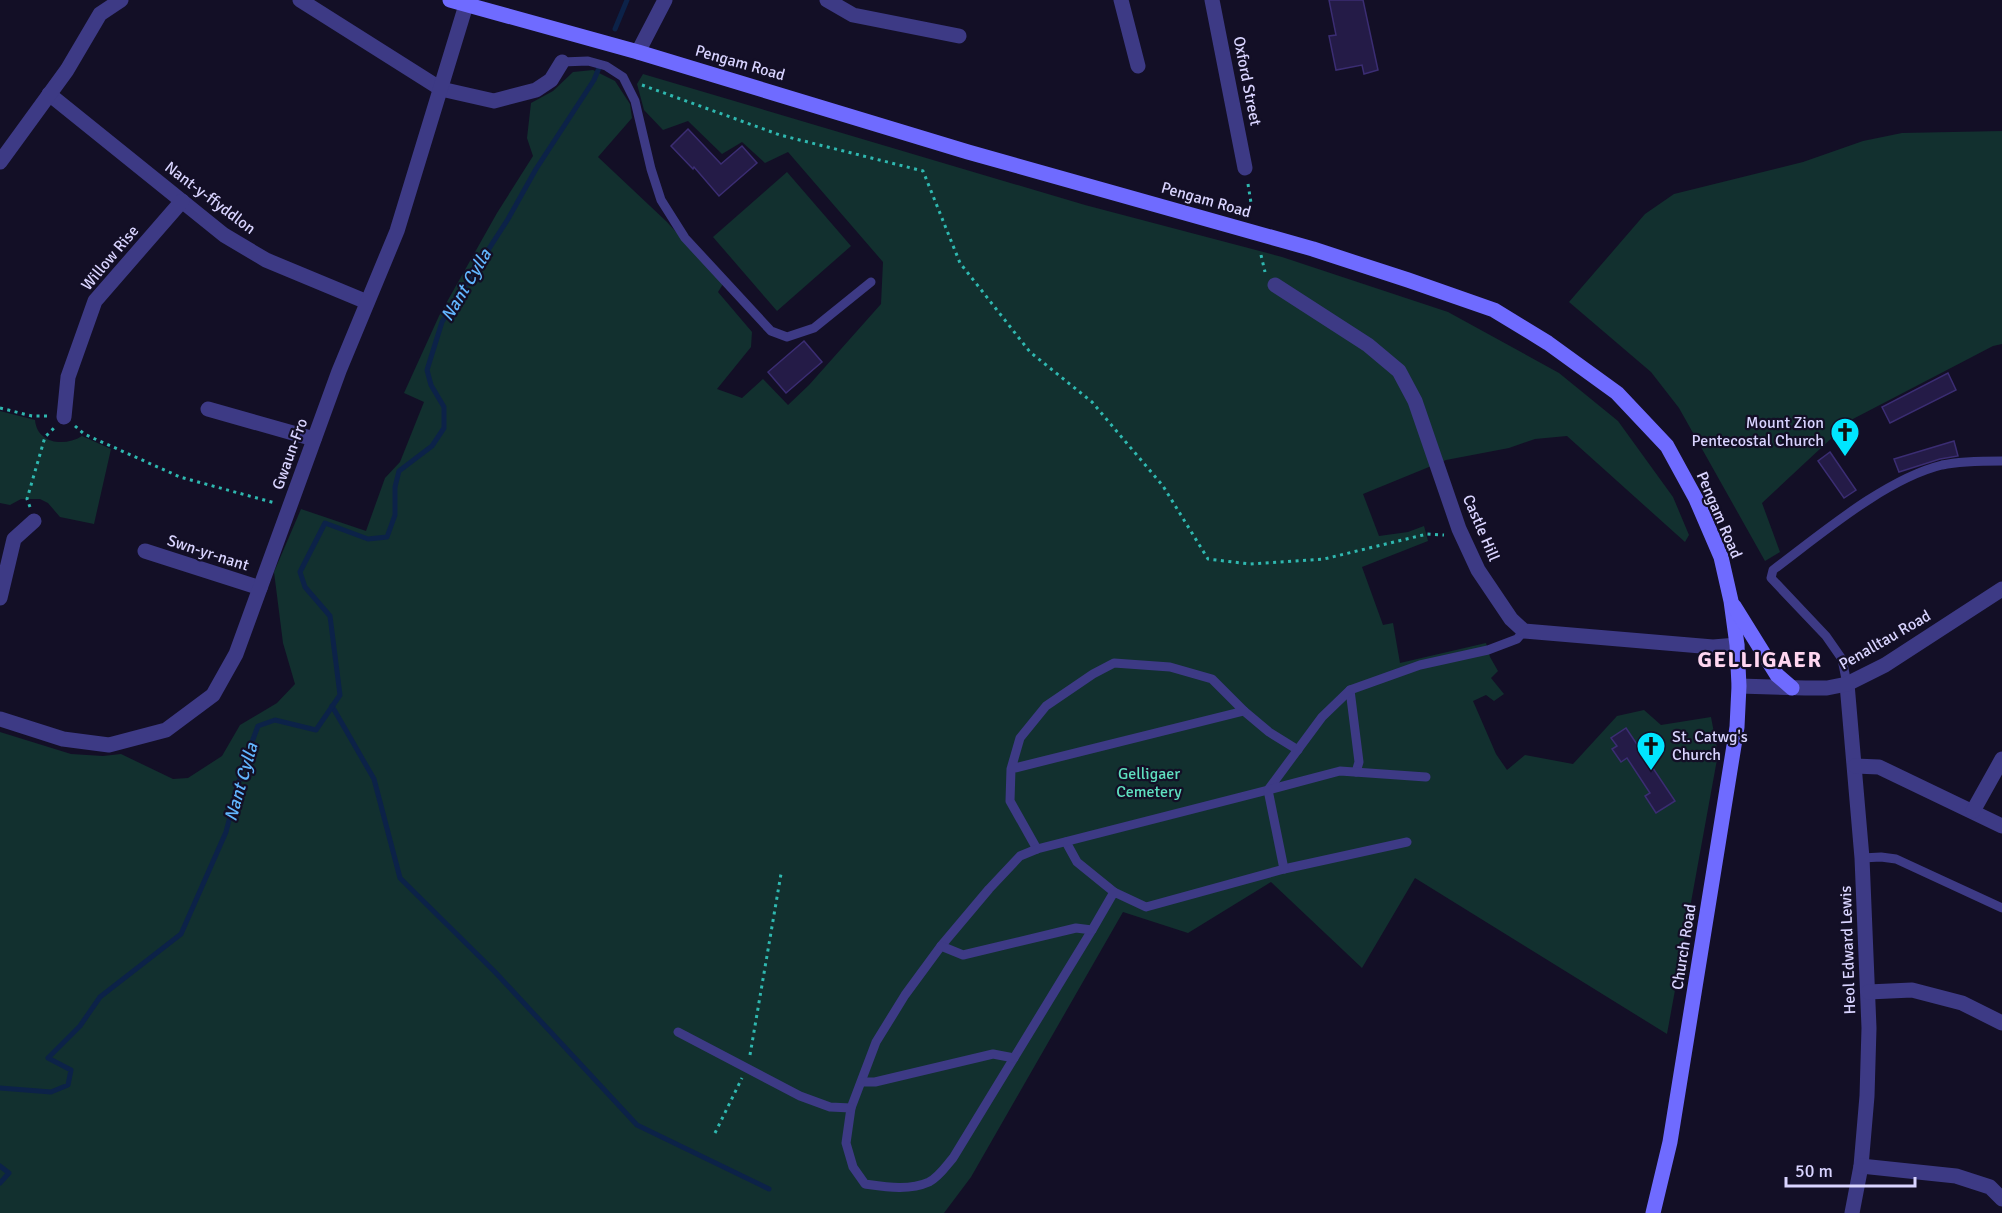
<svg xmlns="http://www.w3.org/2000/svg" width="2002" height="1213" viewBox="0 0 2002 1213" font-family="Signika,sans-serif">
  <rect width="100%" height="100%" fill="#130f26"/>
  <!-- green -->
  <g fill="#12302f">
    <polygon points="593,70 615,81 630,104 632,118 598,157 667,222 723,284 718,292 752,332 751,347 717,389 742,398 763,379 788,405 809,385 881,304 883,262 788,152 765,163 742,142 722,154 688,121 663,130 644,110 637,84 643,74 1085,205 1282,257 1448,312 1559,373 1618,421 1673,497 1689,535 1685,542 1567,436 1535,439 1509,448 1446,460 1363,494 1379,536 1408,532 1424,526 1428,541 1362,567 1383,625 1393,623 1400,663 1486,643 1490,657 1498,671 1491,678 1504,694 1494,701 1486,695 1473,701 1496,754 1507,770 1525,755 1573,764 1617,716 1644,710 1661,725 1711,717 1718,754 1667,1034 1415,878 1362,968 1271,882 1188,933 1123,912 971,1177 944,1213 0,1213 0,732 71,754 103,756 121,754 173,779 188,778 222,756 240,725 277,703 295,684 283,643 274,572 301,509 366,531 385,478 400,462 424,402 404,393 439,316 497,213 533,156 527,138 531,103 553,91 573,72"/>
    <polygon points="2002,131 2002,344 1993,346 1851,420 1762,503 1780,552 1765,561 1679,408 1651,372 1569,302 1645,214 1674,194 1803,162 1863,141 1902,133"/>
    <polygon points="787,172 851,246 777,311 713,237"/>
    <path d="M 0,411 L 35,420 C 37,444 65,447 82,436 L 111,449 L 94,524 L 60,517 L 48,503 L 40,499 L 21,499 L 10,505 L 0,503 Z"/>
  </g>
  <g fill="none" stroke-linecap="round" stroke-linejoin="round">
    <!-- stream -->
    <g stroke="#0c2248" stroke-width="5">
      <polyline points="615,29 627,0"/>
      <polyline points="332,706 374,779 400,878 495,972 637,1125 769,1189"/>
      <polyline points="0,1088 51,1092 68,1085 71,1070 48,1058 80,1026 100,997 181,934 226,832 243,766 258,726 275,720 316,730 340,695 330,616 305,587 300,572 325,523 368,539 387,537 395,515 395,487 399,471 432,446 444,428 444,407 431,385 427,370 442,322 508,219 536,169 594,80 601,63"/>
      <polyline points="0,1166 9,1173 0,1183"/>
    </g>
  </g>
  <!-- building -->
  <g fill="#241b47" stroke="#3b2d73" stroke-width="1.5">
    <polygon points="1329,0 1363,0 1378,70 1364,74 1362,65 1336,70 1329,36 1336,35"/>
    <polygon points="688,129 721,164 742,146 757,163 719,196 694,167 693,169 671,146"/>
    <polygon points="804,341 822,362 786,393 768,372"/>
    <polygon points="1948,373 1956,390 1890,423 1882,407"/>
    <polygon points="1954,441 1958,456 1940,459 1899,472 1894,459"/>
    <polygon points="1830,452 1856,490 1844,498 1818,461"/>
    <polygon points="1626,728 1675,801 1656,813 1645,796 1650,793 1627,758 1621,762 1612,749 1617,746 1611,738"/>
  </g>
  <g fill="none" stroke-linecap="round" stroke-linejoin="round">
    <!-- path -->
    <g stroke="#2fb8b0" stroke-width="3" stroke-dasharray="3 4.5" stroke-linecap="butt">
      <polyline points="642,85 780,135 923,171 960,263 1030,352 1092,402 1163,486 1208,559 1250,564 1324,559 1427,534 1444,535"/>
      <polyline points="1248,184 1251,203"/>
      <polyline points="1261,255 1265,272"/>
      <polyline points="0,408 32,416 48,416"/>
      <polyline points="75,426 84,434 180,477 275,503"/>
      <polyline points="30,507 27,499 45,437 55,427"/>
      <polyline points="750,1055 781,874"/>
      <polyline points="715,1133 742,1078"/>
    </g>
    <!-- service -->
    <g stroke="#3d3a85" stroke-width="9">
      <polyline points="562,62 588,61 606,66 623,77 635,101 651,169 661,200 685,238 771,331 787,337 814,328 871,282"/>
      <path d="M 1847,684 L 1842,659 L 1826,636 L 1771,578 L 1773,570 C 1820,535 1885,479 1942,465 C 1961,461 1982,461 2002,461"/>
      <polyline points="1350,690 1359,762 1356,772"/>
      <polyline points="1244,711 1269,732 1298,750"/>
      <polyline points="1011,769 1244,711 1212,679 1170,667 1114,663 1093,674 1046,706 1020,738 1011,769 1010,801 1037,849"/>
      <polyline points="1066,842 1077,862 1114,892"/>
      <path d="M 1407,842 L 1284,869 L 1146,907 L 1114,892 L 1092,930 L 953,1158 C 946,1166 939,1177 929,1182 C 909,1191 886,1187 865,1184 L 853,1167 L 846,1143 L 851,1108 L 876,1042 L 905,995 L 941,946 L 989,889 L 1020,856 L 1037,849 L 1268,790 L 1322,717 L 1350,690 L 1420,665 L 1488,650 L 1517,639 L 1524,631"/>
      <polyline points="1862,858 1881,857 1896,859 2002,908"/>
      <polyline points="1284,869 1268,790 1340,771 1426,777"/>
      <polyline points="941,946 963,955 1076,928 1092,930"/>
      <polyline points="678,1032 800,1096 830,1107 851,1108"/>
      <polyline points="862,1082 875,1082 993,1054 1014,1058"/>
    </g>
    <!-- minor -->
    <g stroke="#3d3a85" stroke-width="15">
      <polyline points="300,0 441,89 494,101 536,90 551,80 562,62"/>
      <polyline points="827,0 853,15 959,36"/>
      <polyline points="1121,0 1138,66"/>
      <polyline points="1212,0 1245,168"/>
      <polyline points="638,52 665,0"/>
      <polyline points="49,94 224,235 266,260 367,302"/>
      <polyline points="0,162 67,70 100,14 121,0"/>
      <polyline points="1275,285 1368,345 1399,371 1415,401 1459,529 1478,570 1511,619 1524,631 1713,647 1737,645"/>
      <polyline points="208,409 314,439"/>
      <polyline points="64,417 68,377 95,301 182,201"/>
      <polyline points="145,551 260,588"/>
      <polyline points="0,598 14,539 34,521"/>
      <polyline points="1847,684 1862,858 1869,1028 1867,1096 1861,1166 1852,1213"/>
      <polyline points="0,719 63,739 109,745 166,730 213,695 236,654 339,371 397,231 466,5"/>
      <polyline points="1855,766 1879,767 2002,826"/>
      <polyline points="1973,811 2002,759"/>
      <polyline points="1868,992 1912,990 1962,1003 2002,1023"/>
      <polyline points="1861,1166 1956,1176 1990,1187 2002,1199"/>
    </g>
    <!-- tertiary -->
    <polyline stroke="#3d3a85" stroke-width="15" points="1739,686 1805,688 1827,688 1847,684 1885,665 2002,589"/>
    <!-- secondary -->
    <g stroke="#6f6bff" stroke-width="15">
      <polyline points="450,0 638,52 968,152 1313,249 1408,280 1494,310 1548,343 1617,393 1667,446 1696,499 1721,557 1731,601 1737,645 1739,686 1737,727 1670,1142 1653,1213"/>
      <polyline points="1734,606 1777,675 1792,688"/>
    </g>
  </g>
  <!-- icons -->
  <defs>
    <g id="church-pin" transform="scale(1.5)"><path d="M0 17L-7.5 6A9.5 9.5 0 1 1 7.5 6Z" fill="#00e5ff" stroke="#130f26"/><path d="M-1.2-6h2.4v3.5h3.3v2.4h-3.3V6h-2.4V-.1h-3.3v-2.4h3.3Z" fill="#111"/></g>
  </defs>
  <g fill-rule="evenodd">
    <use href="#church-pin" x="1845" y="432"/>
    <use href="#church-pin" x="1651" y="746"/>
  </g>
  <g text-anchor="middle" dominant-baseline="central" stroke-width="4.5" stroke-linejoin="round" paint-order="stroke">
    <!-- street labels -->
    <g font-size="16" fill="#d9d4ff" stroke="#130f26">
      <text transform="translate(740 63) rotate(16)">Pengam Road</text>
      <text transform="translate(1247 81) rotate(79)">Oxford Street</text>
      <text transform="translate(210 198) rotate(37)">Nant-y-ffyddlon</text>
      <text transform="translate(1206 200) rotate(16)">Pengam Road</text>
      <text transform="translate(110 258) rotate(-50)">Willow Rise</text>
      <text transform="translate(290 454) rotate(-70)">Gwaun-Fro</text>
      <text transform="translate(1719 515) rotate(67)">Pengam Road</text>
      <text transform="translate(1481 528) rotate(67)">Castle Hill</text>
      <text transform="translate(208 553) rotate(18)">Swn-yr-nant</text>
      <text transform="translate(1885 640) rotate(-30)">Penalltau Road</text>
      <text transform="translate(1684 947) rotate(-81)">Church Road</text>
      <text transform="translate(1848 950) rotate(-92)">Heol Edward Lewis</text>
    </g>
    <!-- poi labels -->
    <g font-size="16" fill="#d9d4ff" stroke="#130f26" text-anchor="end">
      <text x="1824" y="423">Mount Zion<tspan x="1824" dy="18">Pentecostal Church</tspan></text>
      <text x="1672" y="737" text-anchor="start">St. Catwg's<tspan x="1672" dy="18">Church</tspan></text>
    </g>
    <!-- park labels -->
    <g font-size="16" fill="#5fe0c0" stroke="#130f26">
      <text x="1149" y="774">Gelligaer<tspan x="1149" dy="18">Cemetery</tspan></text>
    </g>
    <!-- water labels -->
    <g font-size="18" font-style="italic" fill="#62b6ff" stroke="#130f26">
      <text transform="translate(466 285) rotate(-59)">Nant Cylla</text>
      <text transform="translate(241 782) rotate(-74)">Nant Cylla</text>
    </g>
    <!-- district labels -->
    <g font-size="22" font-weight="bold" letter-spacing="1.5" fill="#ffd6f0" stroke="#130f26">
      <text x="1760" y="659">GELLIGAER</text>
    </g>
  </g>
  <!-- scale -->
  <path d="M1786 1177v9h129v-9" fill="none" stroke="#d9d4ff" stroke-width="3"/>
  <text x="1795" y="1177" font-size="18" fill="#d9d4ff" stroke="#130f26" stroke-width="4.5" paint-order="stroke">50 m</text>
</svg>
